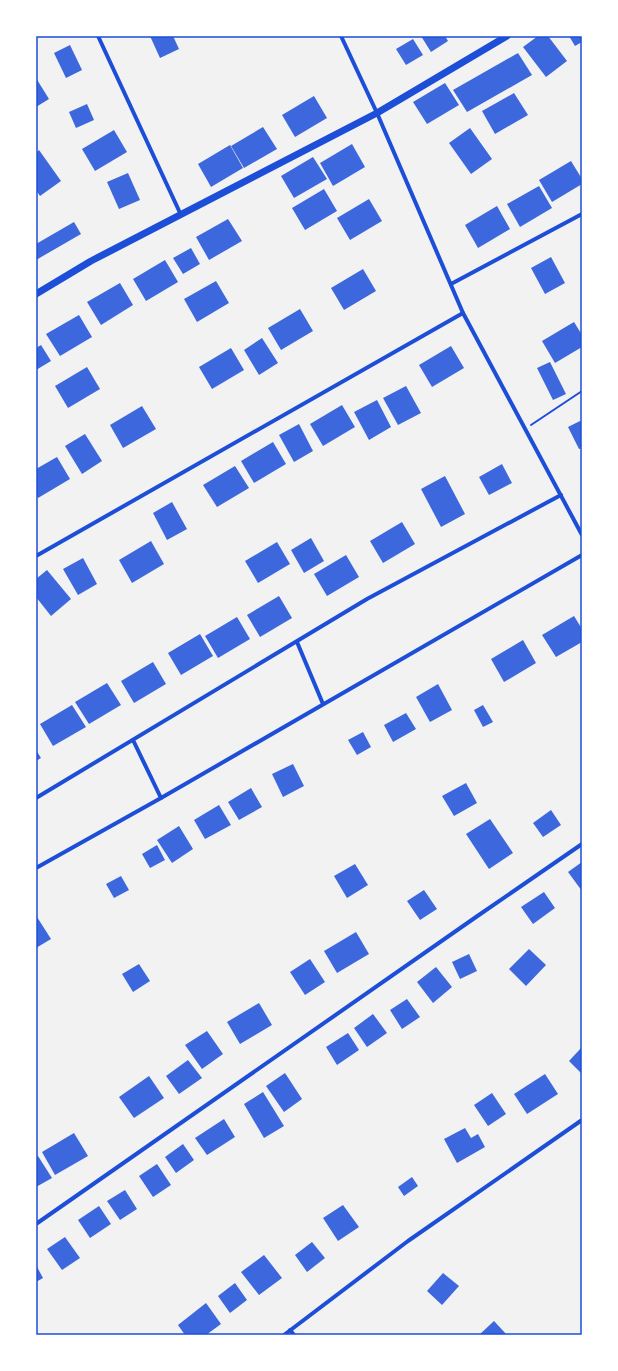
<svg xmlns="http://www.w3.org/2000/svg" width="618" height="1371" viewBox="0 0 618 1371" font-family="'Alegreya Sans',sans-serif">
  <rect width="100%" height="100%" fill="#f2f2f2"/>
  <!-- building -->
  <g fill="#3d67dc">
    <polygon points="150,36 173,36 179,49 160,58"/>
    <polygon points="421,36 445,36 448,41 431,52"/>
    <polygon points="538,36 548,36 567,61 546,77 523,47"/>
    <polygon points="569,36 582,36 582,42 575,46"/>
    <polygon points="413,39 423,55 406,65 396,49"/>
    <polygon points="70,45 82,70 66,78 54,53"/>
    <polygon points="518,53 532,75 467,112 453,90"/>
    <polygon points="36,78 49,99 36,107"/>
    <polygon points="445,83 459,105 427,124 413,102"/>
    <polygon points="514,93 528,115 495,134 482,111"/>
    <polygon points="314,96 327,118 295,137 282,115"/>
    <polygon points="87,104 94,120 76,128 69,112"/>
    <polygon points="263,127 277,149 244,168 231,146"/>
    <polygon points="470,128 492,159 471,174 449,143"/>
    <polygon points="114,130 127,152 95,171 82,149"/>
    <polygon points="352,144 365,167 333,186 320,163"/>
    <polygon points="230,145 243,168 211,187 198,164"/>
    <polygon points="39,150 61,181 40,196 36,190 36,153"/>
    <polygon points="313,157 327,179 294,198 281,176"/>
    <polygon points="571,161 582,179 582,184 552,202 539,180"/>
    <polygon points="128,173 140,200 119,209 107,182"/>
    <polygon points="539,186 552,208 520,227 507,204"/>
    <polygon points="324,189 337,211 305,230 292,208"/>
    <polygon points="369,199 382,221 350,240 337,218"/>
    <polygon points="497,206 510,229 478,248 465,225"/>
    <polygon points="228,219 242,241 209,260 196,237"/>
    <polygon points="74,222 81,234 36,260 36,244"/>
    <polygon points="191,248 200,264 183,274 173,258"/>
    <polygon points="551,257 565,283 545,294 531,268"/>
    <polygon points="165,260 178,282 146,301 133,279"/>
    <polygon points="363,269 376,291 344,310 331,288"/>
    <polygon points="216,281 229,303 197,322 184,299"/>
    <polygon points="120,283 133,305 101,325 87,302"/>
    <polygon points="300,309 313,331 281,350 268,328"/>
    <polygon points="79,315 92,337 60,356 46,334"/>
    <polygon points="574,322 582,335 582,347 555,363 542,341"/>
    <polygon points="262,338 278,363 259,375 244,350"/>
    <polygon points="41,345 51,361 36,370 36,348"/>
    <polygon points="451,346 464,368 432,387 419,365"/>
    <polygon points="231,348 244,370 212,389 199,367"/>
    <polygon points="550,362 566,394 553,400 537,368"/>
    <polygon points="87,367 100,389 68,408 55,386"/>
    <polygon points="406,386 421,413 398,425 383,398"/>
    <polygon points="377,400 391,427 369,440 354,412"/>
    <polygon points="342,405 355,427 323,446 310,424"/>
    <polygon points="142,406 156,429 123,448 110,425"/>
    <polygon points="580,421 582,424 582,448 579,449 568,427"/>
    <polygon points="299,424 313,451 294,462 279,435"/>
    <polygon points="85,434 102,461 82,474 65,446"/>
    <polygon points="273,442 286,464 254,483 241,461"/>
    <polygon points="57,457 70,479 38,498 36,494 36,469"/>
    <polygon points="502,464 512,483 489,495 479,477"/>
    <polygon points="235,466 249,488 217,507 203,485"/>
    <polygon points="445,476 465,514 441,527 421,489"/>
    <polygon points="172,502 187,529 167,540 153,513"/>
    <polygon points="402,522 415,544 383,563 370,541"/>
    <polygon points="311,538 324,561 304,573 291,550"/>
    <polygon points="151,541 164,564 132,583 119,560"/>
    <polygon points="277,542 290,564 258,583 245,561"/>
    <polygon points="346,555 359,577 327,596 314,574"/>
    <polygon points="83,558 97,584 78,595 63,569"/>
    <polygon points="47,570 71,599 51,616 36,597 36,579"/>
    <polygon points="279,596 292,618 260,637 247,615"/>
    <polygon points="574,616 582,629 582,642 556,657 542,635"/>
    <polygon points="237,617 250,639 218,658 205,636"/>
    <polygon points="200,634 213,656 181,675 168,653"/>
    <polygon points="523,640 536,663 504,682 491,659"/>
    <polygon points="153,662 166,684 134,703 121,681"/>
    <polygon points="107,683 121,705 89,724 75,702"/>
    <polygon points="438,684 452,710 430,722 416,697"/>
    <polygon points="72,705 86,727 53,746 40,724"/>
    <polygon points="483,705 493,722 483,727 474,710"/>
    <polygon points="406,713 416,729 393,742 384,725"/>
    <polygon points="363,732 371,747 357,755 348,740"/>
    <polygon points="36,750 41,758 36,761"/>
    <polygon points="293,764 304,786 283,797 272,774"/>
    <polygon points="466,783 477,803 454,816 442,796"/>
    <polygon points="251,788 262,807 239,820 228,802"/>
    <polygon points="219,805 231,825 205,839 194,820"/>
    <polygon points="551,810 561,825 543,837 533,823"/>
    <polygon points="490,819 513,853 489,869 466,834"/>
    <polygon points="179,826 193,849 172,863 157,840"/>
    <polygon points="157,845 165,860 150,868 142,854"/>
    <polygon points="582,862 582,891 568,872"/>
    <polygon points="355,864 368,885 347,898 334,876"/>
    <polygon points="121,876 129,890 114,898 106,884"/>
    <polygon points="424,890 437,909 420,920 407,901"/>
    <polygon points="544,892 555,908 533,924 521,907"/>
    <polygon points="37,917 51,939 36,948 36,918"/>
    <polygon points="356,932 369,954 337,973 324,951"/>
    <polygon points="529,949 546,965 526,986 509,969"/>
    <polygon points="469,954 477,971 460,979 452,962"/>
    <polygon points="310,959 325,982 305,995 290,972"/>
    <polygon points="139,964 150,981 133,992 122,974"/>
    <polygon points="436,967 452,987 433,1003 417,982"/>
    <polygon points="407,999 420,1017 402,1029 390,1010"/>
    <polygon points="259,1003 272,1025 240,1044 227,1022"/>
    <polygon points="373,1014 387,1033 367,1047 354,1028"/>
    <polygon points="207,1031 223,1054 202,1069 185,1045"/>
    <polygon points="348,1033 359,1050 337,1065 326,1047"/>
    <polygon points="582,1047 582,1074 569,1061"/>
    <polygon points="188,1060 202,1078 179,1094 166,1076"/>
    <polygon points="285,1073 302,1099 284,1112 266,1086"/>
    <polygon points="545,1074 558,1094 527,1114 514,1094"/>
    <polygon points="149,1076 164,1098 134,1118 119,1097"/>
    <polygon points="263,1092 284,1126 264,1138 244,1104"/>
    <polygon points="492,1093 506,1114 488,1126 474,1105"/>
    <polygon points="224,1119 235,1137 207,1155 195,1138"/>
    <polygon points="465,1128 471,1138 478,1134 485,1147 457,1163 444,1139"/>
    <polygon points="74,1133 88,1156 55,1175 42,1152"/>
    <polygon points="183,1144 194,1160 176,1173 165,1157"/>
    <polygon points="38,1156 52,1178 36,1187 36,1157"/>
    <polygon points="157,1164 171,1185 153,1197 139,1176"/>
    <polygon points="412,1177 418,1186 404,1196 398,1187"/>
    <polygon points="125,1190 137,1209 120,1220 107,1201"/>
    <polygon points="343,1205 359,1227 338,1241 323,1218"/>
    <polygon points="99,1206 111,1224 90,1238 78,1220"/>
    <polygon points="65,1237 80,1258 62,1270 47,1249"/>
    <polygon points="312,1242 325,1258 307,1272 295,1255"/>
    <polygon points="264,1255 282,1278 259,1295 241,1272"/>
    <polygon points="36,1265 43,1278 36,1282"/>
    <polygon points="443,1273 459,1286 442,1305 427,1291"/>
    <polygon points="235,1283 247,1300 230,1313 218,1296"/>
    <polygon points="206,1303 221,1324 206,1335 185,1335 178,1325"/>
    <polygon points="494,1321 507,1335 479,1335"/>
  </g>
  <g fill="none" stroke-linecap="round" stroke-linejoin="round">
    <!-- path -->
    <polyline stroke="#1d4ed8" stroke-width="2" points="531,425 582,391"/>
    <!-- minor -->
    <g stroke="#1d4ed8" stroke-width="4">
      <polyline points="98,36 181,215"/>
      <polyline points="341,36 377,113 463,313 582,535"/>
      <polyline points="451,284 582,214"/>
      <polyline points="36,556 463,313"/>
      <polyline points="297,642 323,704"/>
      <polyline points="133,740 161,798"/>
      <polyline points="36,798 367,599 561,495"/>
      <polyline points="36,868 161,798 582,555"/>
      <polyline points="36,1224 476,917 582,844"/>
      <polyline points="290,1330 294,1335"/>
      <polyline points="284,1335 408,1241 582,1120"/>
    </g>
    <!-- tertiary -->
    <polyline stroke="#1d4ed8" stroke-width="7" points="36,294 91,261 377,113 507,36"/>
  </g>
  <!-- border -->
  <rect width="618" height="1371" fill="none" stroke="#ffffff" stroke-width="74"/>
  <rect x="37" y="37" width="544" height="1297" fill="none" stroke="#1d4ed8" stroke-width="1.5"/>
</svg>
